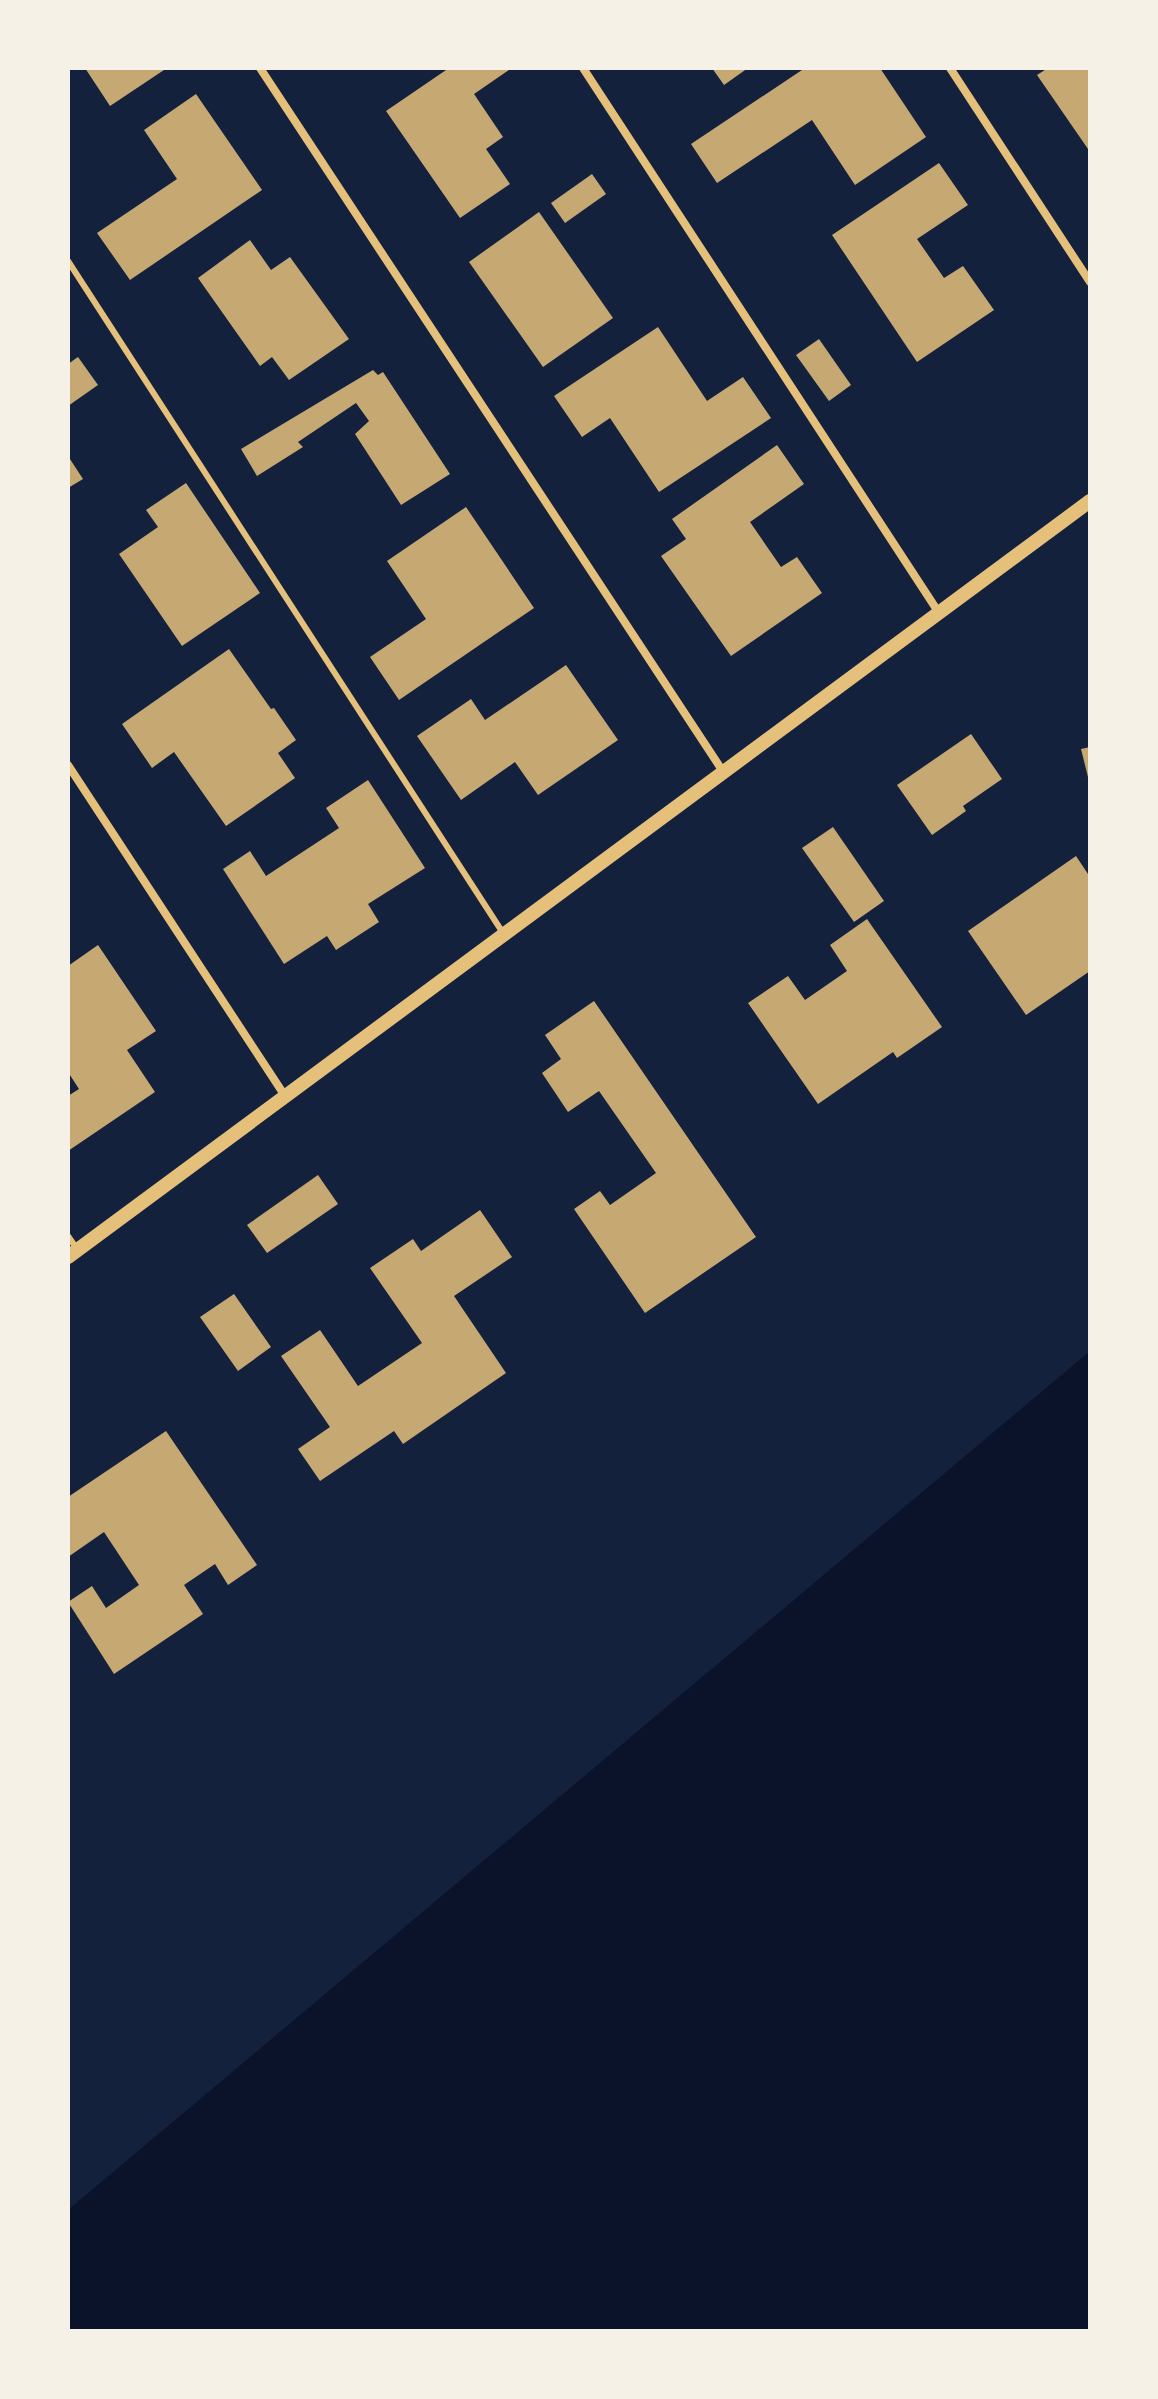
<svg xmlns="http://www.w3.org/2000/svg" width="1158" height="2399" viewBox="0 0 1158 2399" font-family="'Golos Text',sans-serif">
  <rect width="100%" height="100%" fill="#14213d"/>
  <!-- water -->
  <polygon fill="#0b132b" points="1090,1351 1090,2331 68,2331 68,2210"/>
  <!-- building -->
  <g fill="#c6a872">
    <polygon points="85,68 167,68 110,106"/>
    <polygon points="449,68 512,68 474,94 503,137 486,149 510,184 460,218 386,111"/>
    <polygon points="712,68 748,68 724,85"/>
    <polygon points="805,68 880,68 926,137 855,185 812,120 717,183 691,144"/>
    <polygon points="1048,68 1090,68 1090,147 1088,149 1037,75"/>
    <polygon points="196,94 262,190 130,280 97,233 177,179 144,130"/>
    <polygon points="939,163 968,205 917,239 944,278 963,266 994,310 917,362 832,235"/>
    <polygon points="592,174 606,194 565,223 551,203"/>
    <polygon points="539,212 613,318 543,367 469,262"/>
    <polygon points="250,240 271,270 290,257 349,339 289,380 272,357 260,366 198,278"/>
    <polygon points="658,327 707,401 743,377 771,418 659,492 610,418 582,437 554,396"/>
    <polygon points="819,339 851,385 829,401 796,355"/>
    <polygon points="78,357 98,385 68,406 68,364"/>
    <polygon points="373,370 378,375 383,372 450,474 401,505 355,434 369,421 356,403 298,442 303,447 257,476 241,449"/>
    <polygon points="777,445 804,484 750,522 781,567 797,557 822,593 731,656 661,556 686,539 672,519"/>
    <polygon points="68,456 83,479 68,488"/>
    <polygon points="186,483 260,593 182,646 119,554 158,527 146,510"/>
    <polygon points="466,507 534,608 399,700 370,657 426,619 387,561"/>
    <polygon points="229,649 271,709 274,708 296,740 278,753 295,778 226,826 174,752 152,768 122,724"/>
    <polygon points="566,665 618,740 538,795 515,762 461,800 417,736 471,699 485,720"/>
    <polygon points="971,734 1002,779 963,806 966,811 932,835 897,785"/>
    <polygon points="1090,747 1090,781 1089,781 1081,749"/>
    <polygon points="368,780 425,868 368,904 379,922 336,950 327,936 284,964 223,869 250,851 266,876 339,828 326,808"/>
    <polygon points="833,827 884,901 854,922 802,848"/>
    <polygon points="1076,856 1090,877 1090,971 1026,1015 968,931"/>
    <polygon points="867,919 942,1027 897,1058 893,1052 818,1104 748,1003 788,976 805,1000 847,971 830,945"/>
    <polygon points="98,945 156,1031 127,1050 155,1092 68,1151 68,1096 79,1089 68,1072 68,966"/>
    <polygon points="594,1001 756,1237 645,1313 574,1209 600,1191 610,1205 656,1173 599,1091 568,1112 542,1073 561,1059 545,1035"/>
    <polygon points="318,1175 338,1204 267,1253 247,1225"/>
    <polygon points="480,1210 512,1257 454,1296 506,1373 403,1444 394,1431 320,1481 298,1449 330,1427 281,1356 320,1330 358,1386 422,1343 370,1268 413,1239 421,1251"/>
    <polygon points="234,1294 271,1347 238,1371 200,1317"/>
    <polygon points="166,1431 257,1565 228,1585 215,1564 184,1585 203,1614 114,1674 68,1602 92,1586 106,1608 139,1585 104,1532 68,1557 68,1497"/>
  </g>
  <g fill="none" stroke-linecap="round" stroke-linejoin="round">
    <!-- service -->
    <g stroke="#e5c07b" stroke-width="6">
      <polyline points="68,261 503,933"/>
      <polyline points="68,1236 77,1249"/>
    </g>
    <!-- minor -->
    <g stroke="#e5c07b" stroke-width="8">
      <polyline points="260,68 724,773"/>
      <polyline points="583,68 939,613"/>
      <polyline points="950,68 1090,282"/>
      <polyline points="68,765 285,1096"/>
    </g>
    <!-- tertiary -->
    <polyline stroke="#e5c07b" stroke-width="14" points="68,1257 1090,501"/>
  </g>
  <!-- border -->
  <rect width="1158" height="2399" fill="none" stroke="#f6f1e7" stroke-width="140"/>
</svg>
